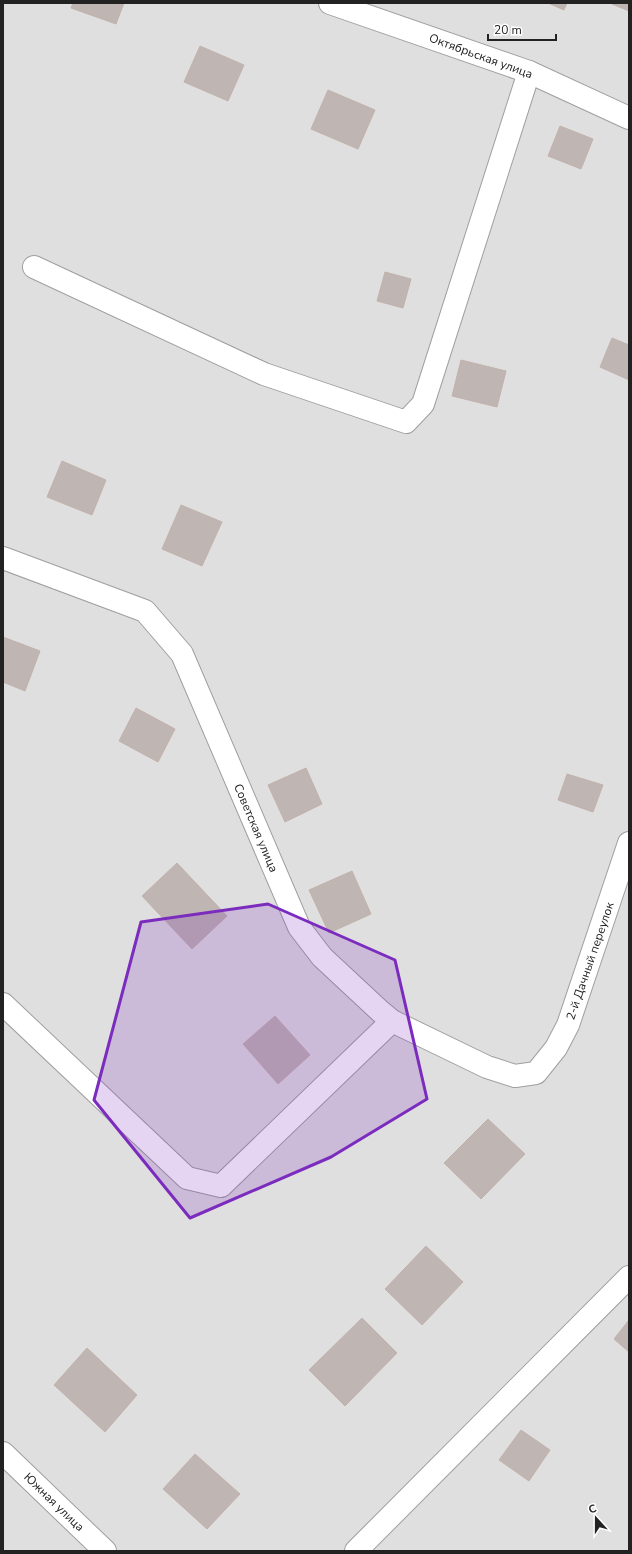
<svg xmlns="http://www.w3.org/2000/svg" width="632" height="1554" viewBox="0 0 632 1554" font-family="'Nunito Sans',sans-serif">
  <rect width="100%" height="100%" fill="#f1ede9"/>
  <!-- residential -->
  <rect fill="#e0dfdf" x="3" y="3" width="626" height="1548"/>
  <!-- building -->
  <g fill="#bfb5b2" stroke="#c2b2ac">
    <polygon points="73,3 124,3 116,24 71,8"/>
    <polygon points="548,3 567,3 564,10"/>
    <polygon points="613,3 629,3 629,11 612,4"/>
    <polygon points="200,46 244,65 228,101 184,82"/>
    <polygon points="328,90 375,110 358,149 311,129"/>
    <polygon points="560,126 593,139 581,169 548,156"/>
    <polygon points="385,272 411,279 403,308 377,301"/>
    <polygon points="612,338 629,345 629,380 600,367"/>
    <polygon points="461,360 506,371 497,407 452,396"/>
    <polygon points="62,461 106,480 92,515 47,497"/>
    <polygon points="181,505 222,522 202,566 162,549"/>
    <polygon points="3,637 40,651 25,691 3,682"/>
    <polygon points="136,708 175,729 158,762 119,741"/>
    <polygon points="306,768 322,804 285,822 268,785"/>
    <polygon points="567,774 603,785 593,812 558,800"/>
    <polygon points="177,863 227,916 192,949 142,896"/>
    <polygon points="352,871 371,914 329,933 309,890"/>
    <polygon points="275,1016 310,1055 278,1084 243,1044"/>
    <polygon points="488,1119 525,1154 481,1199 444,1163"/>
    <polygon points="426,1246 463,1282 422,1325 385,1289"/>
    <polygon points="362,1318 397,1353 345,1406 309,1370"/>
    <polygon points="629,1320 629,1352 614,1339"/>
    <polygon points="87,1348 137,1395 105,1432 54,1385"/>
    <polygon points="521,1430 550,1450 529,1481 499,1460"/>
    <polygon points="195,1454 240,1494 207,1529 163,1489"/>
  </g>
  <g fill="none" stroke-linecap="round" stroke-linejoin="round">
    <!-- minor casing -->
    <g stroke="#9f9f9f" stroke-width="24">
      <g id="minor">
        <polyline points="330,3 529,72 629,118"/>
        <polyline points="34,267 264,374 406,422 423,404 529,72"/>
        <polyline points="3,558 145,611 182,654 299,927 322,957 380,1011 392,1021 487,1067 515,1076 536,1073 556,1048 568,1025 629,843"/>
        <polyline points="3,1004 187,1178 221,1186 392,1021"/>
        <polyline points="3,1453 105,1551"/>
        <polyline points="356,1551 629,1277"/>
      </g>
    </g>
    <!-- minor -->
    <use href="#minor" stroke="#fff" stroke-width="22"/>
  </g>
  <!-- marked area -->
  <path fill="#7b2cbf" fill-opacity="0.2" stroke="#7b2cbf" stroke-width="3" stroke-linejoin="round" d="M 268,904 L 395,960 L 427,1099 L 331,1157 L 190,1218 L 94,1100 L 141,922 Z"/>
  <g text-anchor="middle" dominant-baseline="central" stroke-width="3" stroke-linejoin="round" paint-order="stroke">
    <!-- street labels -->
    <g font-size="12" fill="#222" stroke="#fff">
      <text transform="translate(481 56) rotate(20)">Октябрьская улица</text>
      <text transform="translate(256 828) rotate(67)">Советская улица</text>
      <text transform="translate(590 961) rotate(-71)">2-й Дачный переулок</text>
      <text transform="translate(54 1502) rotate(44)">Южная улица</text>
    </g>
  </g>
  <!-- border -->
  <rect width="632" height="1554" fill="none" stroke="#222222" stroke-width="8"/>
  <!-- north arrow -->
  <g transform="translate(596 1518) rotate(339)" stroke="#ffffff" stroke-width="3" paint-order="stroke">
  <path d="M0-3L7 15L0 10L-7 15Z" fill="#222222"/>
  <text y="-6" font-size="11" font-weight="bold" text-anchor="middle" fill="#222222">С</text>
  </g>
  <!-- scale -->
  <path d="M488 34v6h68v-6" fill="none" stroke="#222222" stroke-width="2"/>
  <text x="494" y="34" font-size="12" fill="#222222" stroke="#ffffff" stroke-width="3" paint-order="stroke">20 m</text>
</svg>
